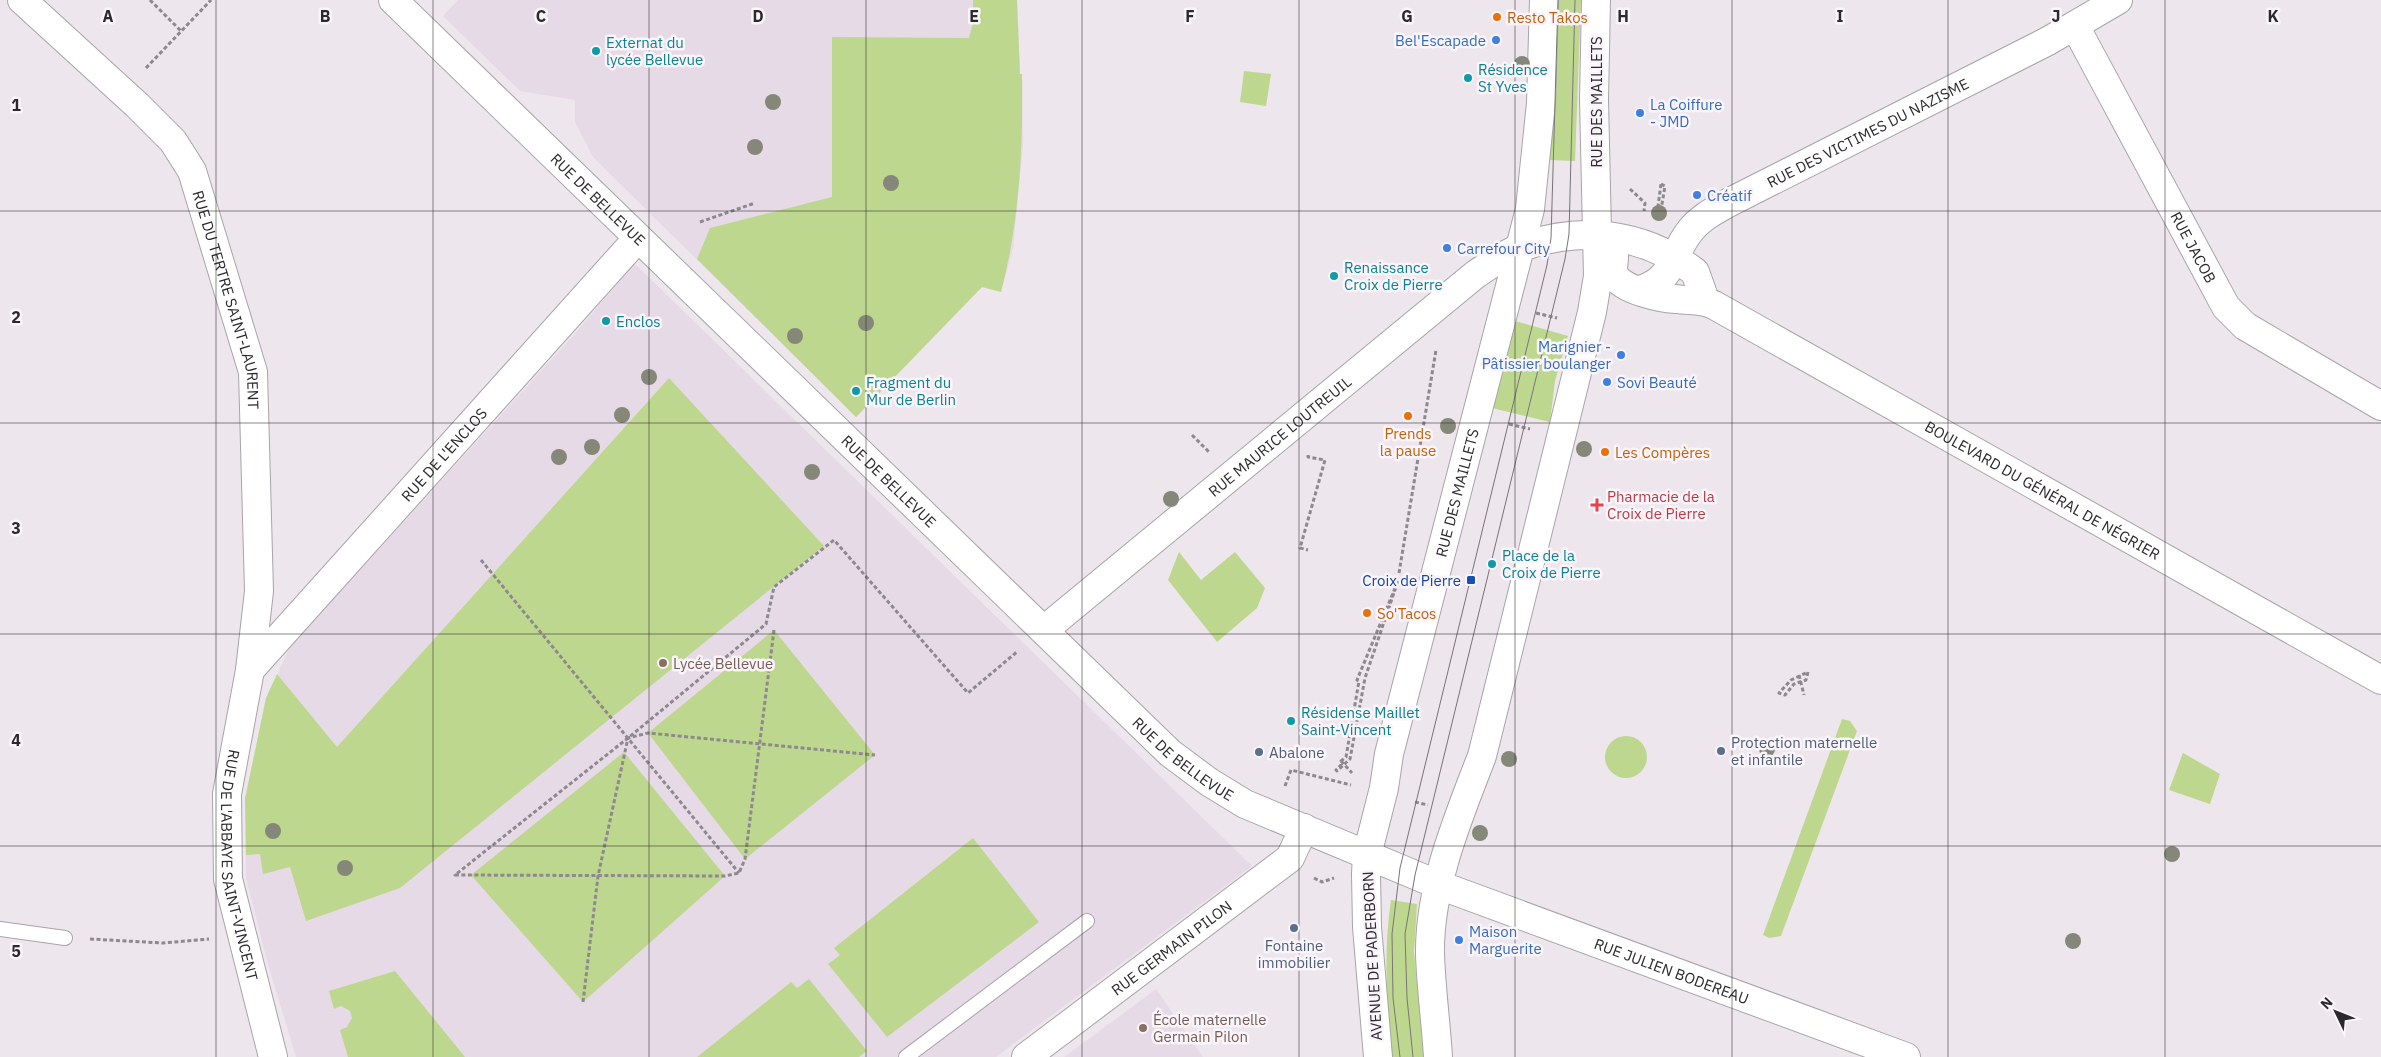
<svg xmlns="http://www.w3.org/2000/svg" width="2381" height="1057" viewBox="0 0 2381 1057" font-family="'IBM Plex Sans',sans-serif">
  <rect width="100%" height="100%" fill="#ede6ed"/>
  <!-- built -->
  <g fill="#e6dae7">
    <polygon points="458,0 1017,0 1020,74 1022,74 1023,146 1013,248 1001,292 982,287 856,417 593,157 575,122 575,100 520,91 443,16"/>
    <polygon points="634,263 1252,866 996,1057 296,1057 267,961 246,878 245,799 266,698 290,647 580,328"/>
    <polygon points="1156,989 1203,1057 1064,1057 1124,1013"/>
  </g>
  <!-- green -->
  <g fill="#bed78e">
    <path d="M 973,0 L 1017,0 L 1020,74 L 1022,74 C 1023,149 1020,219 1001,292 L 982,287 L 856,417 L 697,259 L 710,228 L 832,197 L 832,37 L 969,38 L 973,23 Z"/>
    <polygon points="1553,0 1581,0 1575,161 1548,160"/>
    <polygon points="1244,71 1271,74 1266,106 1240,102"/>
    <polygon points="1515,321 1568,336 1555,381 1550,422 1492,408"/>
    <polygon points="669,378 824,546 400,888 306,921 290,867 263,874 260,854 246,855 245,799 266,698 277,674 337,747"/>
    <polygon points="1179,552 1201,580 1235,552 1265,588 1257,608 1217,642 1168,580"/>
    <polygon points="774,630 875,755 745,859 648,733"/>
    <polygon points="1842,719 1850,721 1857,731 1781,936 1769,938 1763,935"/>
    <circle cx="1626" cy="757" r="21"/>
    <polygon points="624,752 725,876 583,1002 471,875"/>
    <polygon points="2183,753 2220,774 2210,804 2169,790"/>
    <polygon points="973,838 1039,922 887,1037 828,964 840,955 834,948"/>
    <path d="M 1391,900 L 1417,904 L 1414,952 L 1424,1057 L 1392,1057 C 1387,1004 1383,953 1391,900 Z"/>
    <polygon points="395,971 465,1057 348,1057 340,1030 347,1027 352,1018 350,1011 341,1006 334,1009 329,991"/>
    <polygon points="809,979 867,1051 859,1057 697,1057 791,982 797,988"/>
  </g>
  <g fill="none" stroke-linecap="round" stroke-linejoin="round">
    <!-- service casing -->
    <g stroke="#a9a3aa" stroke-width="16">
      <g id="service">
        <polyline points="0,929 65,938"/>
        <polyline points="906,1057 1087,921"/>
      </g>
    </g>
    <!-- minor casing -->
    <g stroke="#a9a3aa" stroke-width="30">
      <g id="minor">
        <path id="s1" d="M 22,0 L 137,105 L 173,141 L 192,171 L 253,372 L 259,591 L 250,670 L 227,794 L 228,879 L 273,1057"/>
        <path id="s2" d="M 393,0 L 1170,753 L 1209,782 L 1245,804 L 1439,885 L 1906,1057"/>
        <path id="s3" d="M 2075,26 L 2226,307 L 2245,326 L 2381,406"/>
        <path id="s4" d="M 1598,234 L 1614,252 C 1615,260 1611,269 1615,276 C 1623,290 1660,298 1676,299 C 1690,301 1702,299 1714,305 L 2381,680"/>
        <path id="s5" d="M 1640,290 C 1674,280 1671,255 1690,231 C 1700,218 1714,211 1728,203 L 2048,41 L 2118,0"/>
        <path id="s6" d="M 1044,630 L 1476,274 C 1490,265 1506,253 1522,247 C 1581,225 1644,233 1695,272 L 1705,300"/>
        <path id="s7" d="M 250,670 L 638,238"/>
        <path id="s8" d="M 1026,1057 L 1290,858 L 1304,828"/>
      </g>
    </g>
    <!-- primary casing -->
    <g stroke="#a9a3aa" stroke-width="30">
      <g id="primary">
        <path id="s9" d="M 1378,1057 L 1367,927 L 1366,874 L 1367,855 L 1384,788 L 1389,754 L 1530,209 L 1541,103 L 1544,0"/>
        <path d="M 1438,1057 C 1436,1023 1431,988 1430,954 C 1429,887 1458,818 1482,756 L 1592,312 L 1598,276 L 1594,100 L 1596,0"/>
      </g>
    </g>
    <!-- path -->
    <g stroke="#8e898e" stroke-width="3" stroke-dasharray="4 2.5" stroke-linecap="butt">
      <polyline points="150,0 181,31"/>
      <polyline points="146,68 211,0"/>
      <polygon points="1661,184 1665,186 1661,210 1665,217 1657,214"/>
      <polyline points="1630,189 1645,203 1644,211"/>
      <polyline points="700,222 755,203"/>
      <polyline points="1536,313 1557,318"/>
      <polyline points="1509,424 1530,429"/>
      <polyline points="1192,435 1209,452"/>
      <polyline points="1308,455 1308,457 1325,460 1300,548 1308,550"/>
      <polyline points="481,560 739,873"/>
      <polyline points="1399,573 1436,350"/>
      <polygon points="1398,581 1365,678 1350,759 1337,771 1336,770 1341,765 1341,761 1346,757 1359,681 1357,680"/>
      <polyline points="774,630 745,859 739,873 725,876 455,875 628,738 766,624 774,587 834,540 968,693 1018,651"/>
      <polygon points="1808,672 1806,680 1794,684 1785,695 1779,693 1791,680"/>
      <polyline points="1799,675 1804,695"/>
      <polyline points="1341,761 1352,773"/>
      <polyline points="1285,786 1291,770 1351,785"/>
      <polyline points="1415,802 1428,805"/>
      <polyline points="1314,878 1322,882 1334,878"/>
      <polyline points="90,939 163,943 209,939"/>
      <polyline points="583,1002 598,876 628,738 648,733 875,755"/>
    </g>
    <!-- service -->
    <use href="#service" stroke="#fff" stroke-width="14"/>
    <!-- minor -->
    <use href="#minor" stroke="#fff" stroke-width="28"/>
    <!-- primary -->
    <use href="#primary" stroke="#fff" stroke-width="28"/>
    <!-- tram -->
    <g stroke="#797479" stroke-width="1">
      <polyline points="1400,1057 1393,998 1392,934 1400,868 1547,265 1551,238 1558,0"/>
      <polyline points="1413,1057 1407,998 1405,934 1415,875 1565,259 1569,234 1575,0"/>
    </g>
  </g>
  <!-- trees -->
  <g fill="#858878">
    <circle cx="1522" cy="64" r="8"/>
    <circle cx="773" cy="102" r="8"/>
    <circle cx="755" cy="147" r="8"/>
    <circle cx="891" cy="183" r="8"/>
    <circle cx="1659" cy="213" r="8"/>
    <circle cx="866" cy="323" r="8"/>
    <circle cx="795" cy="336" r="8"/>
    <circle cx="649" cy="377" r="8"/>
    <circle cx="622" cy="415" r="8"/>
    <circle cx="1448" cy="426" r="8"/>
    <circle cx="592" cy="447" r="8"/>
    <circle cx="1584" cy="449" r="8"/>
    <circle cx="559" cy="457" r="8"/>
    <circle cx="812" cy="472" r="8"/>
    <circle cx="1171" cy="499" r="8"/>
    <circle cx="1767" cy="749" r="8"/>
    <circle cx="1509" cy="759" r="8"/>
    <circle cx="273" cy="831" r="8"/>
    <circle cx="1480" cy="833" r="8"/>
    <circle cx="2172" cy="854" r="8"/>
    <circle cx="345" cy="868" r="8"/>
    <circle cx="2073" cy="941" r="8"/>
  </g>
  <!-- grid -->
  <path fill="none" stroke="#2c292c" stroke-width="1" stroke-opacity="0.55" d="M 216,0 L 216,1057M 433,0 L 433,1057M 649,0 L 649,1057M 866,0 L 866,1057M 1082,0 L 1082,1057M 1299,0 L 1299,1057M 1515,0 L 1515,1057M 1732,0 L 1732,1057M 1948,0 L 1948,1057M 2165,0 L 2165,1057M 0,211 L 2381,211M 0,423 L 2381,423M 0,634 L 2381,634M 0,846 L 2381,846"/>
  <!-- markers -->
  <g fill="#e8710a" stroke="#faf4fb" stroke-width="2">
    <circle cx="1497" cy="17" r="5"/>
    <circle cx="1408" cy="416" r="5"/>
    <circle cx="1605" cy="452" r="5"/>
    <circle cx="1367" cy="613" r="5"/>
  </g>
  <g fill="#3f7fe0" stroke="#faf4fb" stroke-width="2">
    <circle cx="1496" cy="40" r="5"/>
    <circle cx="1640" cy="113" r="5"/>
    <circle cx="1697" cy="195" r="5"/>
    <circle cx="1447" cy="248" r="5"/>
    <circle cx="1621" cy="355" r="5"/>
    <circle cx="1607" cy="382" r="5"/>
    <circle cx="1459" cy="940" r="5"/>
  </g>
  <g fill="#0f9aa8" stroke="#faf4fb" stroke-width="2">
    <circle cx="596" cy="51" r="5"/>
    <circle cx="1468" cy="78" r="5"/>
    <circle cx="1334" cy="276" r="5"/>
    <circle cx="606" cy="321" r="5"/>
    <circle cx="856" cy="391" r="5"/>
    <circle cx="1492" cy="564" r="5"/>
    <circle cx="1291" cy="721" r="5"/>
  </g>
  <path fill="#e0444e" stroke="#faf4fb" stroke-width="2" d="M1594.5 497.5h5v5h5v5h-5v5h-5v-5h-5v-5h5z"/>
  <rect fill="#1a4fb4" stroke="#faf4fb" stroke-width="2" x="1466" y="575" width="10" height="10" rx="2.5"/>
  <g fill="#8d6e63" stroke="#faf4fb" stroke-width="2">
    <circle cx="663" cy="663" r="5"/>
    <circle cx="1143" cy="1028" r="5"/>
  </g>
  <g fill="#5c6f8a" stroke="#faf4fb" stroke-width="2">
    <circle cx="1721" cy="751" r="5"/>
    <circle cx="1259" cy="752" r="5"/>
    <circle cx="1294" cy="928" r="5"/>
  </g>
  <g text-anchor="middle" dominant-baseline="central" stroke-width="5" stroke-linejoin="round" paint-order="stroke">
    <!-- food labels -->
    <g font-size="15" fill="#c56008" stroke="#faf4fb" text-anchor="start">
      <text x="1507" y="17">Resto Takos</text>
      <text x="1408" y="433" text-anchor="middle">Prends<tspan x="1408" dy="17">la pause</tspan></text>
      <text x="1615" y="452">Les Compères</text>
      <text x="1377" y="613">So'Tacos</text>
    </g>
    <!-- shop labels -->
    <g font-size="15" fill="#366cbe" stroke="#faf4fb" text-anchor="start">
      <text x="1486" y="40" text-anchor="end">Bel'Escapade</text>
      <text x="1650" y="104">La Coiffure<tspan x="1650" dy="17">- JMD</tspan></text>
      <text x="1707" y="195">Créatif</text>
      <text x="1457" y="248">Carrefour City</text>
      <text x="1611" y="346" text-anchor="end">Marignier -<tspan x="1611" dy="17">Pâtissier boulanger</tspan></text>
      <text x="1617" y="382">Sovi Beauté</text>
      <text x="1469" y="931">Maison<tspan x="1469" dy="17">Marguerite</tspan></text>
    </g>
    <!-- culture labels -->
    <g font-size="15" fill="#0d838f" stroke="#faf4fb" text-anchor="start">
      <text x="606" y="42">Externat du<tspan x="606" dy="17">lycée Bellevue</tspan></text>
      <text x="1478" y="69">Résidence<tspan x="1478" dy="17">St Yves</tspan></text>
      <text x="1344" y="267">Renaissance<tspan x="1344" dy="17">Croix de Pierre</tspan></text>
      <text x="616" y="321">Enclos</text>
      <text x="866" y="382">Fragment du<tspan x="866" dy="17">Mur de Berlin</tspan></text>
      <text x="1502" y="555">Place de la<tspan x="1502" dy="17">Croix de Pierre</tspan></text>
      <text x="1301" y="712">Résidense Maillet<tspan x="1301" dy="17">Saint-Vincent</tspan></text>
    </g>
    <!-- street labels -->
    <g font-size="15" fill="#2c292c" stroke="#faf4fb">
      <text transform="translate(1596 102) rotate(-90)">RUE DES MAILLETS</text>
      <text stroke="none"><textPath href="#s5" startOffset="284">RUE DES VICTIMES DU NAZISME</textPath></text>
      <text stroke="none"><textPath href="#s2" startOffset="286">RUE DE BELLEVUE</textPath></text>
      <text stroke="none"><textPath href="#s3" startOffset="251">RUE JACOB</textPath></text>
      <text stroke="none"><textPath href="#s1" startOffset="376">RUE DU TERTRE SAINT-LAURENT</textPath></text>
      <text stroke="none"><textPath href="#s6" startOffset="305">RUE MAURICE LOUTREUIL</textPath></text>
      <text stroke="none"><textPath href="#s7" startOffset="290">RUE DE L'ENCLOS</textPath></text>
      <text stroke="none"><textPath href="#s2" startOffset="691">RUE DE BELLEVUE</textPath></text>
      <text stroke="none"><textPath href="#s4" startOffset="531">BOULEVARD DU GÉNÉRAL DE NÉGRIER</textPath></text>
      <text stroke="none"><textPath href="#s9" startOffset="576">RUE DES MAILLETS</textPath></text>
      <text stroke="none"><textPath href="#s2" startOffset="1096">RUE DE BELLEVUE</textPath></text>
      <text stroke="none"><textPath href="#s1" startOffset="949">RUE DE L'ABBAYE SAINT-VINCENT</textPath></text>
      <text stroke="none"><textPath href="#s8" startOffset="182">RUE GERMAIN PILON</textPath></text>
      <text transform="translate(1372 956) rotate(-93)">AVENUE DE PADERBORN</text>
      <text stroke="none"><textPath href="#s2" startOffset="1631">RUE JULIEN BODEREAU</textPath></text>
    </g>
    <!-- health labels -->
    <g font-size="15" fill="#be3a42" stroke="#faf4fb" text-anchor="start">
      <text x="1607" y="496">Pharmacie de la<tspan x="1607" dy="17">Croix de Pierre</tspan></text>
    </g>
    <!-- transit labels -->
    <g font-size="15" fill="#164399" stroke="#faf4fb" text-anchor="end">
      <text x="1461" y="580">Croix de Pierre</text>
    </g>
    <!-- education labels -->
    <g font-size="15" fill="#785e54" stroke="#faf4fb" text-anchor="start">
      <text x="673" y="663">Lycée Bellevue</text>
      <text x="1153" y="1019">École maternelle<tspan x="1153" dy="17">Germain Pilon</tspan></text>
    </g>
    <!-- service labels -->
    <g font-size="15" fill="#4e5e75" stroke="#faf4fb" text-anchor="start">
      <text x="1731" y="742">Protection maternelle<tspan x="1731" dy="17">et infantile</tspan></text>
      <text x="1269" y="752">Abalone</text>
      <text x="1294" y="945" text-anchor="middle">Fontaine<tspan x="1294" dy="17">immobilier</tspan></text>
    </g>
  </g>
  <g font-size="16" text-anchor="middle" font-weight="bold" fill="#2c292c" stroke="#faf4fb" stroke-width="5" stroke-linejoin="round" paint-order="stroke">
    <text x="108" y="22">A</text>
    <text x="325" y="22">B</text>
    <text x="541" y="22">C</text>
    <text x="758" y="22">D</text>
    <text x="974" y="22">E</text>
    <text x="1190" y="22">F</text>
    <text x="1407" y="22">G</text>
    <text x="1623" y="22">H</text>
    <text x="1840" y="22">I</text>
    <text x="2056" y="22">J</text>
    <text x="2273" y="22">K</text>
    <text x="16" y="111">1</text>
    <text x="16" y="323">2</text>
    <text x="16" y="534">3</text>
    <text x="16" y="746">4</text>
    <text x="16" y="957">5</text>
  </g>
  <!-- north arrow -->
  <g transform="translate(2336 1012) rotate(313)" stroke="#faf4fb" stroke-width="4" paint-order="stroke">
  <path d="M0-4L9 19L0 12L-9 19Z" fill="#2c292c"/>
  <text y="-8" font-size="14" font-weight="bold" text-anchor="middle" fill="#2c292c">N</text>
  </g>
</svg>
